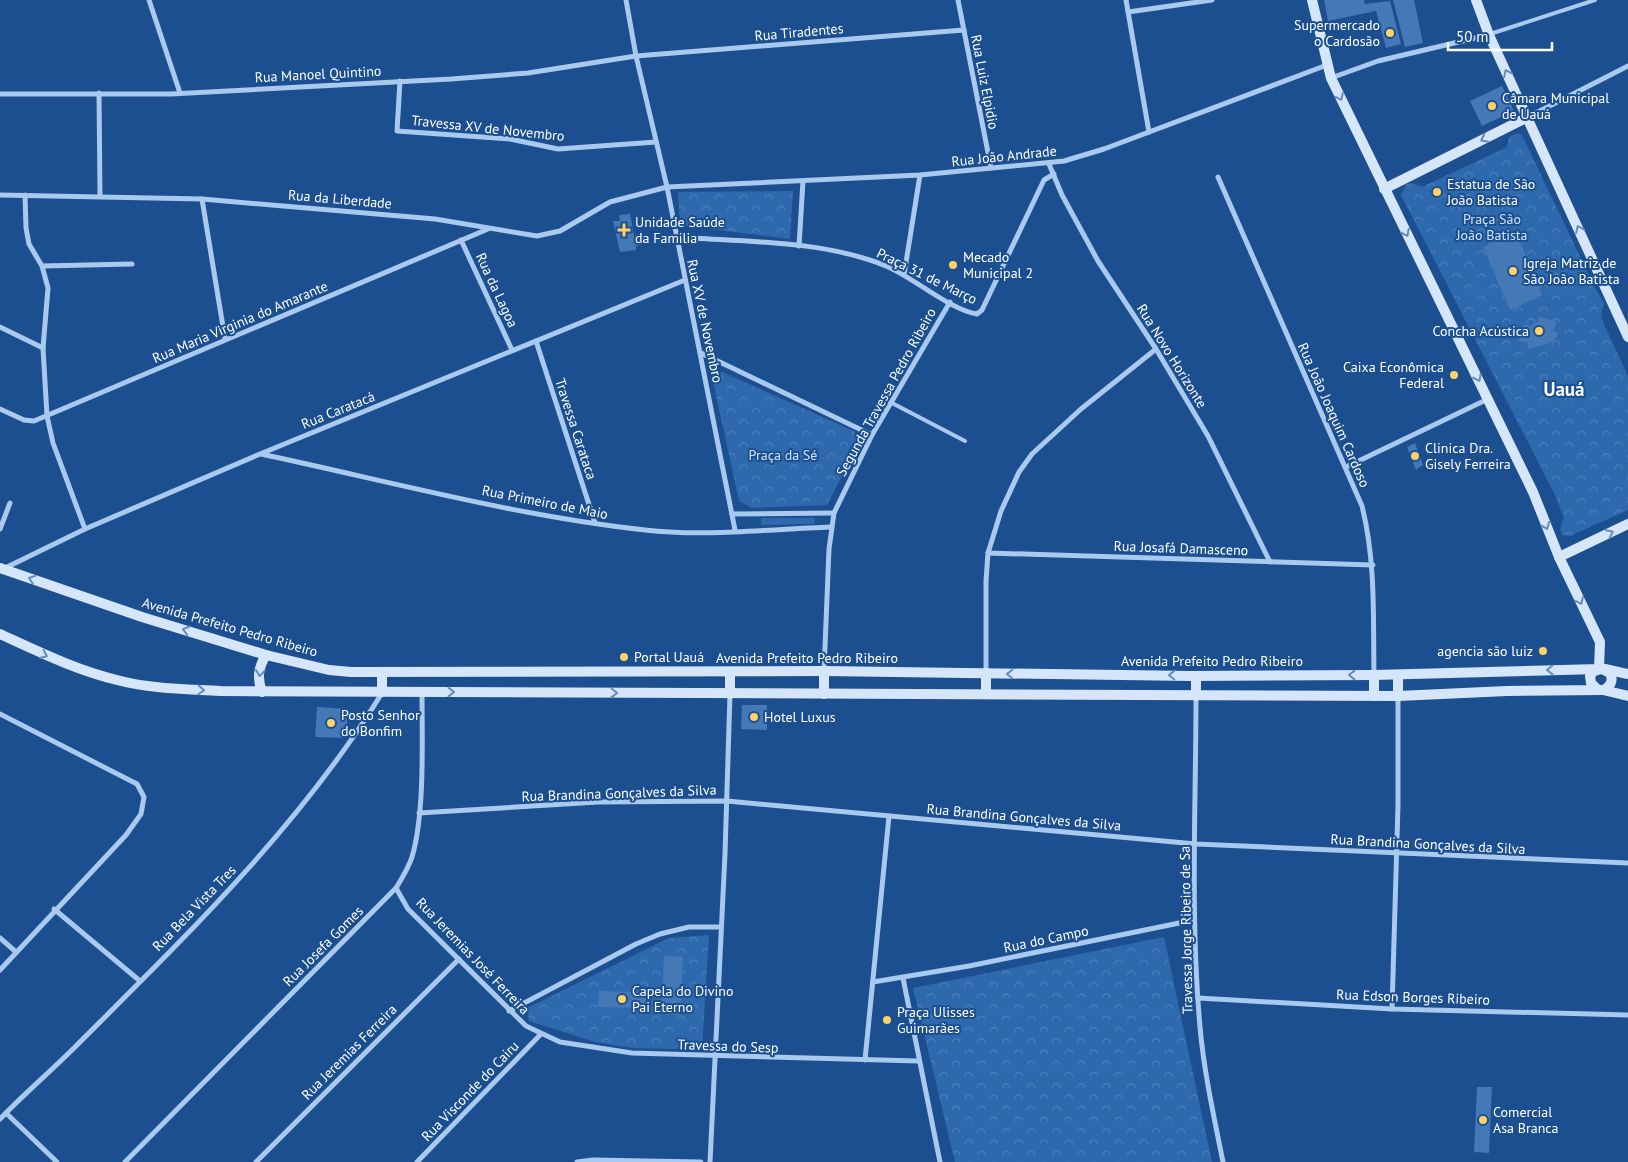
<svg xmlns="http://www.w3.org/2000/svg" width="1628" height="1162" viewBox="0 0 1628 1162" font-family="'PT Sans',sans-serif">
  <defs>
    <pattern id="forest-crowns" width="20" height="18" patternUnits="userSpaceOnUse" patternTransform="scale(1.25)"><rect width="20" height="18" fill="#2e69ad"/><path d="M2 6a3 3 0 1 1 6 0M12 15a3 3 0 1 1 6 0" fill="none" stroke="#4d80b9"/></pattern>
  </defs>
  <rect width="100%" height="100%" fill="#1b4f8f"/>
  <!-- grass -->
  <polygon fill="#2e69ad" points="761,518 815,518 815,524 761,525"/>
  <!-- forest -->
  <g fill="url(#forest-crowns)">
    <polygon points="1518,133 1522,135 1594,286 1604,303 1601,314 1602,320 1628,376 1628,510 1570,536 1562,535 1560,529 1564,518 1555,495 1401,195 1406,184 1412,183 1422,187 1507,147 1509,137"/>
    <polygon points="793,191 790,239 680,225 678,192"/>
    <polygon points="717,372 722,372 854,431 859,443 827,505 752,508 739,501 712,377"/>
    <polygon points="709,935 702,1050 633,1048 595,1042 529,1021 527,1008 669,938"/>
    <polygon points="1164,937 1212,1162 955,1162 913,988"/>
  </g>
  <!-- building -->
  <g fill="#4478b7">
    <polygon points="1324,0 1364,0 1365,4 1390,1 1401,44 1386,48 1376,11 1328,21"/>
    <polygon points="1393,0 1414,0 1423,43 1405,47"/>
    <polygon points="1502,86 1514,111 1482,126 1470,101"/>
    <polygon points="630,214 635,240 641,238 642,245 636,246 636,250 620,252 613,221 620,221 619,215"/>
    <polygon points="1516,232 1542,295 1510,310 1483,247"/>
    <polygon points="1539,316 1557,322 1553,330 1558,333 1555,340 1548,344 1528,349 1528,342 1518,341 1524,324 1529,326 1538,322"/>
    <polygon points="1415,443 1423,465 1416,470 1407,447"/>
    <polygon points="742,705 767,705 767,730 741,729"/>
    <polygon points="317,707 348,709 346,738 315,737"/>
    <polygon points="664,956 683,957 681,1003 685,1003 685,1010 680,1010 680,1015 661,1014"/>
    <polygon points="639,988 646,988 646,1012 639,1012 639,1008 598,1007 599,991 638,992"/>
    <polygon points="1477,1087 1492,1087 1489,1153 1474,1152"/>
  </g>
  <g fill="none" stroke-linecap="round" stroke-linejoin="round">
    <!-- lane -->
    <g stroke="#a9c9ee" stroke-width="4">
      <polyline points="1490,34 1595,0"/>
      <polyline points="890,402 965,441"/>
    </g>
    <!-- street -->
    <g stroke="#a9c9ee" stroke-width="5">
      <polyline points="149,0 180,93"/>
      <polyline points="626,0 636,56 667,187 735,530"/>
      <polyline points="958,0 991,168"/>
      <polyline points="1126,0 1149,132"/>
      <polyline points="1128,12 1212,0"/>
      <polyline points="1331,78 1378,61 1488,35"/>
      <polyline points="400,81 397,131 510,139 558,149 656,142"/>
      <polyline points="99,93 100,195"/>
      <polyline points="0,94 171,94 451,79 528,73 636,56 964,30"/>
      <polyline points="1528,117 1628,66"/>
      <polyline points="1049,164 1062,195 1098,261 1156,349 1208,436 1270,562"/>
      <path d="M 1218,177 L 1362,506 C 1376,562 1373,618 1374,675"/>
      <polyline points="0,195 202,199 435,219 537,236 560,231 610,202 667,187 920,175 1064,161 1104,149 1327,65"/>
      <polyline points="25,195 26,228 29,244 42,266 48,288 43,348 47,416 53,443 85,529"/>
      <polyline points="202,199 225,339"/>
      <path d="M 676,237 C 743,242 824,240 886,266 C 913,277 950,310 977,314 L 982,310 L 1044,180 L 1054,174"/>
      <polyline points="461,240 512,350"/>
      <polyline points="799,246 803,181"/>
      <polyline points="42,266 132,264"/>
      <polyline points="904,275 920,175"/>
      <polyline points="0,327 43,348"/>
      <polyline points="536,341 595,523"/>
      <polyline points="701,353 872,435"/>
      <polyline points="0,409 24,420 34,421 488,229"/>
      <path d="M 261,454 C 388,481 516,516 645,530 C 705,537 770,529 831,527"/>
      <polyline points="1346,467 1488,399"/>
      <polyline points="732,514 834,513"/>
      <polyline points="0,529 10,503"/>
      <polyline points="988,553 1373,565"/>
      <polyline points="3,569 85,529 260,454 685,280"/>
      <polyline points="824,671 829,549 834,513 872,435 950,302"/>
      <polyline points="986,673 986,581 988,553 1001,511 1019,472 1032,454 1081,409 1156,349"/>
      <path d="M 1196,696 C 1196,806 1190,917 1200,1027 C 1204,1072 1214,1117 1223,1162"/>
      <polyline points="0,714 137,784 144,797 141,814 126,835 0,970"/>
      <polyline points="419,813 598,802 727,801 1196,844 1628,863"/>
      <polyline points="396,888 408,909 526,1026 560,1042 632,1053 918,1061"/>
      <polyline points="54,909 140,981"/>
      <polyline points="0,938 16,952"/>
      <polyline points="903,978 940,1162"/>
      <polyline points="873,982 969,966 1194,920"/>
      <polyline points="1198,998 1392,1009 1628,1015"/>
      <polyline points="1392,1009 1398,805 1398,696"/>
      <polyline points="509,1011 636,944 660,934 689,927 721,927"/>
      <polyline points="865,1060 889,816"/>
      <polyline points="6,1113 57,1162"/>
      <path d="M 0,1119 C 24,1094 51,1071 76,1046 C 186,936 300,826 382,693"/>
      <path d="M 125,1162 L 396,888 C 402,878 408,869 412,857 C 425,814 422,738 422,692"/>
      <polyline points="256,1162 459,959"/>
      <polyline points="417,1162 540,1035"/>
      <polyline points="577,1162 593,1160 701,1162"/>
      <polyline points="710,1162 725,854 730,694"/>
    </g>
    <!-- secondary -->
    <g stroke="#d6e6fa" stroke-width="10">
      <polyline points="1476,0 1489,35 1628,337"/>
      <polyline points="1384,189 1528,117"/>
      <polyline points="1559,557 1628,524"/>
      <polyline points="0,568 142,617 266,655 329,670 351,672 824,671 1191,676 1374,675 1599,669 1600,642 1559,557 1533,492 1331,78 1312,0"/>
      <path d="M 0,634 C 39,652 78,671 121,681 C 153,689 187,689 220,691 L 1398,696 L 1507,691 L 1603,690 C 1610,687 1614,681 1610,673 L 1602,669 L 1594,671 L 1590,676 L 1591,683 L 1598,690"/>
      <polyline points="1605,669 1628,674"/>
      <polyline points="824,671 824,694"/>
      <polyline points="986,673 986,694"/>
      <polyline points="1374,675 1374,696"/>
      <polyline points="1398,675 1398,696"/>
      <polyline points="1196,676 1196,696"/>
      <polyline points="1603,690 1628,696"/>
      <path d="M 262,692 C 257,678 258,668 266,655"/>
      <polyline points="382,692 382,673"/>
      <polyline points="730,694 730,672"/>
    </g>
  </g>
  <!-- one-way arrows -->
  <defs><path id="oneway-chevron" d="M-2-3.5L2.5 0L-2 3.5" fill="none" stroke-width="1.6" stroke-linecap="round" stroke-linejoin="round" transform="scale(1.25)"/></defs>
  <g stroke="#668bba">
    <use href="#oneway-chevron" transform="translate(1507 73) rotate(-115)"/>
    <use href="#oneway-chevron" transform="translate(1340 97) rotate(64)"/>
    <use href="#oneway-chevron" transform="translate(1484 139) rotate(153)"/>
    <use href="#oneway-chevron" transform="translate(1579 229) rotate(-115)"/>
    <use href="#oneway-chevron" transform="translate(1406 233) rotate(63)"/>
    <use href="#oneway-chevron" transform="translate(1478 378) rotate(63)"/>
    <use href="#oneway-chevron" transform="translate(1546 526) rotate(67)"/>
    <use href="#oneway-chevron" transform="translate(1610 533) rotate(-26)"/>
    <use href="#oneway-chevron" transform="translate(32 579) rotate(-161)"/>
    <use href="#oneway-chevron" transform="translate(1580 601) rotate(65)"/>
    <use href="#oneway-chevron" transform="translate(186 630) rotate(-163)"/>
    <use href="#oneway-chevron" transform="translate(44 655) rotate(25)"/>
    <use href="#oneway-chevron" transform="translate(1550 670) rotate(179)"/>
    <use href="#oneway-chevron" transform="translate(260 673) rotate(96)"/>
    <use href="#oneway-chevron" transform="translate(1010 674) rotate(-179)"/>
    <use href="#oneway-chevron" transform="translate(1172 675) rotate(-179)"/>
    <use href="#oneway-chevron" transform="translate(1352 675) rotate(180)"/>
    <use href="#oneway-chevron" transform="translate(201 690) rotate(3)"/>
    <use href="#oneway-chevron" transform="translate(451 692)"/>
    <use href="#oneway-chevron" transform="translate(614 693) rotate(1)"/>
  </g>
  <!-- markers -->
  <g fill="#ffd166" stroke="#1b4f8f" stroke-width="2">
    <circle cx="1390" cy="33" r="5"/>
    <circle cx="1492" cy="106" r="5"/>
    <circle cx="1437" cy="192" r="5"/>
    <path d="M621.5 222.5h5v5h5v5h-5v5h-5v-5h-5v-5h5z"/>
    <circle cx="953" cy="265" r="5"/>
    <circle cx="1513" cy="271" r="5"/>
    <circle cx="1539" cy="331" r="5"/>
    <circle cx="1454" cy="375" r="5"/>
    <circle cx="1415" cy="456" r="5"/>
    <circle cx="1543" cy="651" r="5"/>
    <circle cx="624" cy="657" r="5"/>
    <circle cx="754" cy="717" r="5"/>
    <circle cx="331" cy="723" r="5"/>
    <circle cx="622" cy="999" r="5"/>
    <circle cx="887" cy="1020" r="5"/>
    <circle cx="1483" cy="1120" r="5"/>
  </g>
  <g text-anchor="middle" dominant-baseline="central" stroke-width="4" stroke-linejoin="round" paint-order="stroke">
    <!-- poi labels -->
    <g font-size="14" fill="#fff" stroke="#1b4f8f" text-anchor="start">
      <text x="1380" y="25" text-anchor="end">Supermercado<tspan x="1380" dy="16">o Cardosão</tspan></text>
      <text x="1502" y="98">Câmara Municipal<tspan x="1502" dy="16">de Uauá</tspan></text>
      <text x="1447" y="184">Estatua de São<tspan x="1447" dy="16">João Batista</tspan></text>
      <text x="635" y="222">Unidade Saúde<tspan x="635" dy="16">da Familia</tspan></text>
      <text x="963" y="257">Mecado<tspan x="963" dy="16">Municipal 2</tspan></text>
      <text x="1523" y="263">Igreja Matriz de<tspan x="1523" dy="16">São João Batista</tspan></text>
      <text x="1529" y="331" text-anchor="end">Concha Acústica</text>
      <text x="1444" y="367" text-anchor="end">Caixa Econômica<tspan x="1444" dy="16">Federal</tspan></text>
      <text x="1425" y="448">Clinica Dra.<tspan x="1425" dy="16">Gisely Ferreira</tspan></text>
      <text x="1533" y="651" text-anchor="end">agencia são luiz</text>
      <text x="634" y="657">Portal Uauá</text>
      <text x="341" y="715">Posto Senhor<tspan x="341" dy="16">do Bonfim</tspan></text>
      <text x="764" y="717">Hotel Luxus</text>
      <text x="632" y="991">Capela do Divino<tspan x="632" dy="16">Pai Eterno</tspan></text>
      <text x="897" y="1012">Praça Ulisses<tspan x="897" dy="16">Guimarães</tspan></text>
      <text x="1493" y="1112">Comercial<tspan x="1493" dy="16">Asa Branca</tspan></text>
    </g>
    <!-- street labels -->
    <g font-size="14" fill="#fff" stroke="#1b4f8f">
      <text transform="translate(799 32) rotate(-5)">Rua Tiradentes</text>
      <text transform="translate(318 74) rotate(-3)">Rua Manoel Quintino</text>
      <text transform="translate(985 82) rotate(79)">Rua Luiz Elpidio</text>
      <text transform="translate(488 128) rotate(6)">Travessa XV de Novembro</text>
      <text transform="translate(1004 156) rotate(-6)">Rua João Andrade</text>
      <text transform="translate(340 199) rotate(5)">Rua da Liberdade</text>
      <text transform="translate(927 276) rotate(26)">Praça 31 de Março</text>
      <text transform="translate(497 290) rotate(65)">Rua da Lagoa</text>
      <text transform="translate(705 321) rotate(78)">Rua XV de Novembro</text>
      <text transform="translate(240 322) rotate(-23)">Rua Maria Virginia do Amarante</text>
      <text transform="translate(1172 356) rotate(58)">Rua Novo Horizonte</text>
      <text transform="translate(886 392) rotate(-61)">Segunda Travessa Pedro Ribeiro</text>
      <text transform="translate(338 410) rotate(-22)">Rua Caratacá</text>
      <text transform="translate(1334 415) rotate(66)">Rua João Joaquim Cardoso</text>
      <text transform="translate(576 429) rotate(72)">Travessa Carataca</text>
      <text transform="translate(545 502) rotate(11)">Rua Primeiro de Maio</text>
      <text transform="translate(1181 548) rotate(2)">Rua Josafá Damasceno</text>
      <text transform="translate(230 627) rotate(16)">Avenida Prefeito Pedro Ribeiro</text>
      <text x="807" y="658">Avenida Prefeito Pedro Ribeiro</text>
      <text x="1212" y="661">Avenida Prefeito Pedro Ribeiro</text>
      <text transform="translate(619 793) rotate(-2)">Rua Brandina Gonçalves da Silva</text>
      <text transform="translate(1024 817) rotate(5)">Rua Brandina Gonçalves da Silva</text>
      <text transform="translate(1428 844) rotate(3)">Rua Brandina Gonçalves da Silva</text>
      <text transform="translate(194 908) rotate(-46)">Rua Bela Vista Tres</text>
      <text transform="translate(1186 930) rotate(-91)">Travessa Jorge Ribeiro de Sa</text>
      <text transform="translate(1046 939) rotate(-12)">Rua do Campo</text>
      <text transform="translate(323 946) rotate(-45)">Rua Josefa Gomes</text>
      <text transform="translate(473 956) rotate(46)">Rua Jeremias José Ferreira</text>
      <text transform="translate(1413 997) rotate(2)">Rua Edson Borges Ribeiro</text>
      <text transform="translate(728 1046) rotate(2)">Travessa do Sesp</text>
      <text transform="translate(349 1052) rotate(-45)">Rua Jeremias Ferreira</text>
      <text transform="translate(470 1091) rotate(-46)">Rua Visconde do Cairu</text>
    </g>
    <!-- park labels -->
    <g font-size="14" fill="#cfe3fa" stroke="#1b4f8f">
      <text x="1492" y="219">Praça São<tspan x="1492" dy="16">João Batista</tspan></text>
      <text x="783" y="455">Praça da Sé</text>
    </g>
    <!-- district labels -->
    <g font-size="19" font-weight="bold" fill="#fff" stroke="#1b4f8f">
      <text x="1564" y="389">Uauá</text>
    </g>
  </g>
  <!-- scale -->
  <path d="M1448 42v8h104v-8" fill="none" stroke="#ffffff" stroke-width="2.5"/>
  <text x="1456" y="42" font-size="15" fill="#ffffff" stroke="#1b4f8f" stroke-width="4" paint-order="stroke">50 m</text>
</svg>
